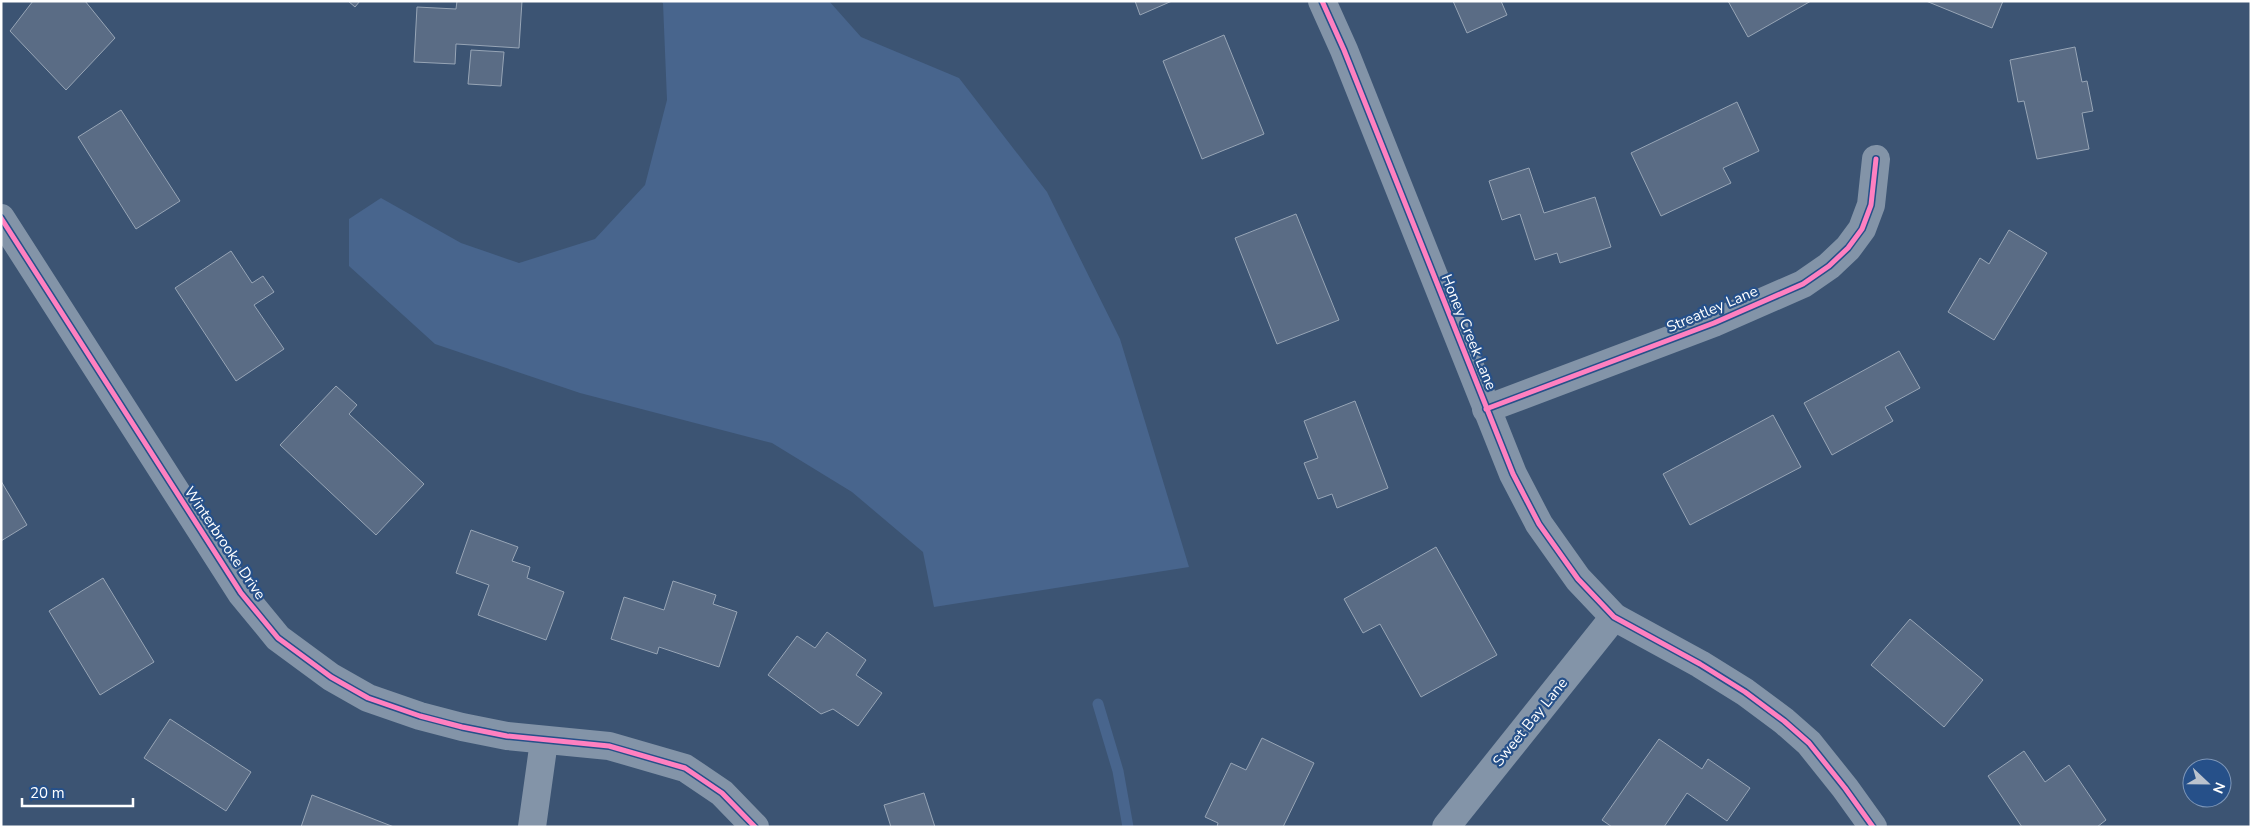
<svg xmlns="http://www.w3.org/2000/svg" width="2252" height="828" viewBox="0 0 2252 828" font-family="'Nunito Sans',sans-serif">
  <rect width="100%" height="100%" fill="#3c5473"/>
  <!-- water -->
  <polygon fill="#48658d" points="660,1 829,1 861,37 959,78 1047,192 1120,339 1189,567 934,607 923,552 852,492 772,443 580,393 435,344 349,266 349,219 381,198 461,243 519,263 595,239 645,185 667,100 663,3"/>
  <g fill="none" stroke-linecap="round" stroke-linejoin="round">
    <!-- stream -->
    <polyline stroke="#48658d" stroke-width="11" points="1098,704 1118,771 1128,827"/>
  </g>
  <!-- building -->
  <g fill="#5a6c85" stroke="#97a5b6">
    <polygon points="33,1 85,1 115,38 66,90 10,31"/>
    <polygon points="348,1 360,1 355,7"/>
    <polygon points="457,1 522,1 519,48 456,44 455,64 414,62 417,7 456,9"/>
    <polygon points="1135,1 1172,1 1140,15"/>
    <polygon points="1453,1 1501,1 1507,15 1467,33"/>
    <polygon points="1728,1 1811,1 1748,37"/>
    <polygon points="1926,1 2003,1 1992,28"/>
    <polygon points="1224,35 1264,134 1202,159 1163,61"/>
    <polygon points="2075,47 2082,82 2087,81 2093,111 2082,113 2089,149 2037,159 2024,101 2018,102 2010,60"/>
    <polygon points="471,50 504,52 501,86 468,84"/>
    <polygon points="1737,102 1759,151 1723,168 1731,183 1661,216 1631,153"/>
    <polygon points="121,110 180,201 136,229 78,137"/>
    <polygon points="1529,168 1544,213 1595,197 1611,247 1560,263 1557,253 1535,260 1520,214 1502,220 1489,181"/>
    <polygon points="1296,214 1339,320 1277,344 1235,238"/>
    <polygon points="2009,230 2047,253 1994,340 1948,312 1980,258 1989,264"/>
    <polygon points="231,251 252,283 263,276 274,292 254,305 284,349 236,381 175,288"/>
    <polygon points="1899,351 1920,388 1885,407 1893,421 1832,455 1804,403"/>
    <polygon points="336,386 357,405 349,414 424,484 376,535 280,445"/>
    <polygon points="1355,401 1388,488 1337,508 1332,494 1318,499 1304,463 1318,458 1304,421"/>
    <polygon points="1773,415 1801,467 1690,525 1663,474"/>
    <polygon points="1,481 27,525 1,541"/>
    <polygon points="471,530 518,547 512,561 530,567 527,578 564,592 546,640 478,615 489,585 456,573"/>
    <polygon points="1436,547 1497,655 1421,697 1380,624 1363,633 1344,599"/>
    <polygon points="103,578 154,662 100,695 49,611"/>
    <polygon points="673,581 716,595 713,604 737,612 719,667 659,647 657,654 611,639 624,597 664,610"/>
    <polygon points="1910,619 1983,680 1944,727 1871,665"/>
    <polygon points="827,632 866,660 856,675 882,693 858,726 833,709 821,714 768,675 797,636 815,648"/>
    <polygon points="170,719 251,772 226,811 144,758"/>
    <polygon points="1262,738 1314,763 1283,827 1217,827 1218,823 1205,817 1231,763 1246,770"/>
    <polygon points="1659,739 1702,769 1708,759 1750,788 1727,821 1687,793 1664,827 1612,827 1602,820"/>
    <polygon points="2024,751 2045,782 2069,765 2106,820 2097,827 2022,827 1988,776"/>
    <polygon points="924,793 935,827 891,827 884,805"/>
    <polygon points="312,795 394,827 301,827"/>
  </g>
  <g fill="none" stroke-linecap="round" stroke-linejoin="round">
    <!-- street -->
    <g stroke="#8394a8" stroke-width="28">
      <polyline points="1322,1 1344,50 1513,474 1539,524 1578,579 1614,617 1700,664 1745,692 1784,721 1809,743 1845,788 1873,827"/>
      <polyline points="1,218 241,593 278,638 331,677 368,698 420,716 462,727 507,736 609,746 685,768 722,793 755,827"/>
      <polyline points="1486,409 1714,323 1803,284 1829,266 1848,248 1862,229 1871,205 1876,159"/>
      <polyline points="532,827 544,741"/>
      <polyline points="1446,827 1614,617"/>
    </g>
    <!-- cycleway casing -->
    <g stroke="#265089" stroke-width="8">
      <g id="cycleway">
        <polyline points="1322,1 1344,50 1513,474 1539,524 1578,579 1614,617 1700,664 1745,692 1784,721 1809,743 1845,788 1873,827"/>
        <polyline points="1,218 241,593 278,638 331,677 368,698 420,716 462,727 507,736 609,746 685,768 722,793 755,827"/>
        <polyline points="1486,409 1714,323 1803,284 1829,266 1848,248 1862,229 1871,205 1876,159"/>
      </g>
    </g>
    <!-- cycleway -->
    <use href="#cycleway" stroke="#ff80c0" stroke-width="5"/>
  </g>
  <g text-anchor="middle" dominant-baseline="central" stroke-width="4.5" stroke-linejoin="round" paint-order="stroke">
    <!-- street labels -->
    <g font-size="15" fill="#fff" stroke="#265089">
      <text transform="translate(1712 309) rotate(-23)">Streatley Lane</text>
      <text transform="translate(1469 332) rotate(68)">Honey Creek Lane</text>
      <text transform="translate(225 543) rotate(56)">Winterbrooke Drive</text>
      <text transform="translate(1530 722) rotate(-51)">Sweet Bay Lane</text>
    </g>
  </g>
  <!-- border -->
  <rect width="2252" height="828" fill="none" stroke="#ffffff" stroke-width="5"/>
  <!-- north arrow -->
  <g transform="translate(2207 783) rotate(112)"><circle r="24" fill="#265089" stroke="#7d96b8"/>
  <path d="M0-4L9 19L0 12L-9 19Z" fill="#bbc3ce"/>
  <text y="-8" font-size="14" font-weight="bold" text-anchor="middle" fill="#ffffff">N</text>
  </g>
  <!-- scale -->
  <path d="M22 798v8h111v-8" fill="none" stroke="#ffffff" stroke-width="2.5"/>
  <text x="30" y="798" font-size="15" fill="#ffffff" stroke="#265089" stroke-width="4" paint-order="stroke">20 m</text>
</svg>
